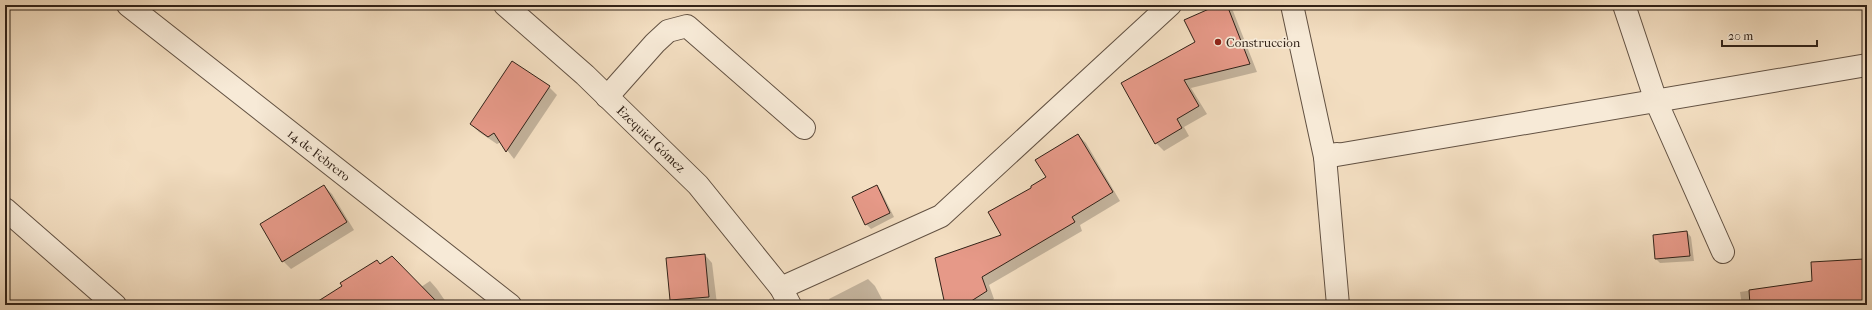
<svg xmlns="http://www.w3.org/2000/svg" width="1872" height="310" viewBox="0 0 1872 310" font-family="'IM FELL French Canon',serif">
  <rect width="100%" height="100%" fill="#f3dec1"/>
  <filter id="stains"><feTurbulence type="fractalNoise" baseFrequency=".005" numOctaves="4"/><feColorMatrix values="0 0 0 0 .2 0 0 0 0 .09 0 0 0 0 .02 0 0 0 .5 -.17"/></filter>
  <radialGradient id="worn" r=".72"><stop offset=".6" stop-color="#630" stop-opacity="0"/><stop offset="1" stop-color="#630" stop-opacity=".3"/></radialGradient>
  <!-- shadow -->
  <g fill="#0003">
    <polygon points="1221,5 1228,5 1233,11 1257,72 1191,88 1207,114 1184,127 1189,136 1164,151 1156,143 1196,42"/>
    <polygon points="549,87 557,95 514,159 501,142 497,144 479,132 471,124"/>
    <polygon points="1078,135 1086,143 1120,201 1080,225 1082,231 989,285 994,299 985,305 946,305 1003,236 1033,188 1047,177"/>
    <polygon points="324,186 332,194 354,230 291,269 283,261"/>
    <polygon points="877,187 881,191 894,217 871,229 866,224"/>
    <polygon points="1687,232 1691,237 1694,261 1660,263 1656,259"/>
    <polygon points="705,255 712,263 717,304 676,305 671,300"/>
    <polygon points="1863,260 1867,264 1867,305 1742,305 1740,292 1813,281"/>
    <polygon points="377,261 381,265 421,287 430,281 437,289 448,305 327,305 343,286"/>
    <polygon points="868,279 875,286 885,305 832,305 829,299"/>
    <polygon points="664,303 666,305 658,305"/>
  </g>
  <!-- building -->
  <g fill="#e69988" stroke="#312218">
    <polygon points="1218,5 1227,5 1250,64 1184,80 1199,106 1177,119 1182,128 1155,144 1121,83 1195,42 1184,20"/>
    <polygon points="512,61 550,86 506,152 494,133 488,137 470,124"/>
    <polygon points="1078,134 1113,192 1072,217 1075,222 982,277 987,291 965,305 945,305 935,258 1001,235 988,212 1031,188 1031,186 1046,177 1035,160"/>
    <polygon points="324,185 347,222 282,262 260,224"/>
    <polygon points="877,185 890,213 865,225 852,197"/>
    <polygon points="1687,231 1690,256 1655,259 1653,235"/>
    <polygon points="705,254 709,297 670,300 666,258"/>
    <polygon points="392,256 440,305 312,305 342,286 340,283 377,260 380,264"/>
    <polygon points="1864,259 1866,305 1750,305 1749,290 1812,281 1811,262"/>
  </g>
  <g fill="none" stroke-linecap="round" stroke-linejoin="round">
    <!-- minor casing -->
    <g stroke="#625142" stroke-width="24">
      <g id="minor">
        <polyline points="128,5 510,305"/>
        <polyline points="505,5 585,75 698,185 781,288 790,305"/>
        <polyline points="1292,5 1325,157 1867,65"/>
        <polyline points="1624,5 1656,101 1723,252"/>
        <polyline points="607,97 655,43 668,31 687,26 804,128"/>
        <polyline points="1337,154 1325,157 1338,305"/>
        <polyline points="5,209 115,305"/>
        <polyline points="781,288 941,216 1170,5"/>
      </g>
    </g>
    <!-- minor -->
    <use href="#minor" stroke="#f7ead7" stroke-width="22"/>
  </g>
  <!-- markers -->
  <circle fill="#8f2418" stroke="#f7ead7" stroke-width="1.5" cx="1218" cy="42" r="4"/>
  <g text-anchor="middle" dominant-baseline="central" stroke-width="3.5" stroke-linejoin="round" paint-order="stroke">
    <!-- poi labels -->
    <g font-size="13" fill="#312218" stroke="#f7ead7" text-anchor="start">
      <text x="1226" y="42">Construccion</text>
    </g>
    <!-- street labels -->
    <g font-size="13" fill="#312218" stroke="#f7ead7">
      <text transform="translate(651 139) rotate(44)">Ezequiel Gómez</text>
      <text transform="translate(319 155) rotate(38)">14 de Febrero</text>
    </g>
  </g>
  <!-- margin -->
  <rect width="1872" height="310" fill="none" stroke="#f3dec1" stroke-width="20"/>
  <rect x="6" y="6" width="1860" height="298" fill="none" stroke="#312218" stroke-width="2"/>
  <rect x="10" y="10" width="1852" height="290" fill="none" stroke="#312218"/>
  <!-- scale -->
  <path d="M1722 40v6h95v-6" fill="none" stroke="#312218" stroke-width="2"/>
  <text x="1728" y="40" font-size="12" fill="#312218" stroke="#f7ead7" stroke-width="3" paint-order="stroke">20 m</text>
  <rect width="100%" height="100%" filter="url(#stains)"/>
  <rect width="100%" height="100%" fill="url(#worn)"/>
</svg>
